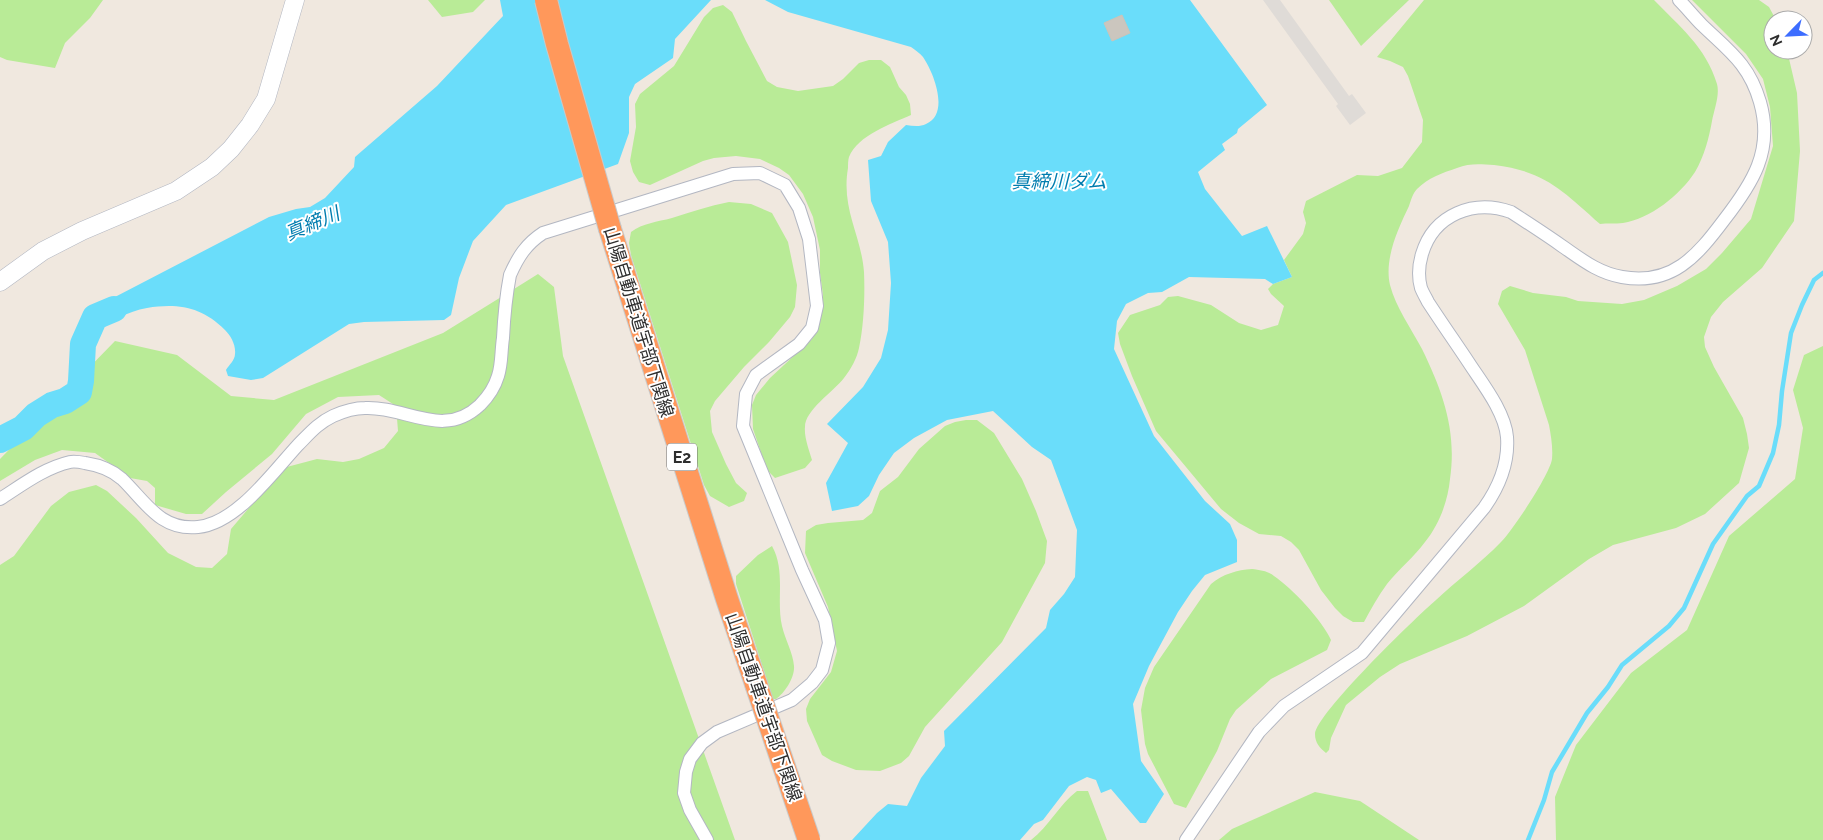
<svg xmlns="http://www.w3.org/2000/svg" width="1823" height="840" viewBox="0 0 1823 840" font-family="Raleway,'Noto Sans JP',sans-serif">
  <rect width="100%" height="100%" fill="#f0e8df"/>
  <!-- green -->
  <g fill="#b9eb97">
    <polygon points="0,0 103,0 90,18 65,43 55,68 7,60 0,57"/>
    <polygon points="428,0 485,0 473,12 442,17"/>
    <polygon points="1329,0 1409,0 1361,46"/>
    <path d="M 1424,0 L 1654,0 C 1679,26 1706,47 1717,84 C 1720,95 1714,110 1712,121 C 1709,138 1704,157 1695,172 C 1680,195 1650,219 1623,223 C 1615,224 1607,223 1600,224 C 1563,191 1545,171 1494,165 C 1480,164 1469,163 1457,168 C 1442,173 1428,178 1417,189 C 1413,193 1411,200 1409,206 C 1398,229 1384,259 1390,285 C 1396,308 1411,328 1422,349 C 1443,392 1457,431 1450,479 C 1448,501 1439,525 1425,542 C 1414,557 1399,569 1387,584 C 1378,596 1371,609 1364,622 L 1353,622 L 1343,616 L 1335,608 L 1321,590 L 1299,550 L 1291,542 L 1281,536 L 1259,534 L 1239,523 L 1221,509 L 1156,431 L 1132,376 L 1120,344 L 1118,333 L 1130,315 L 1160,305 L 1168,297 L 1178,296 L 1211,305 L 1239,323 L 1261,330 L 1278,325 L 1284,306 L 1271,294 L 1268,289 L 1273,284 L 1292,277 L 1284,260 L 1303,234 L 1306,223 L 1303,212 L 1306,201 L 1357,175 L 1378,176 L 1402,168 L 1422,142 L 1423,120 L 1408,76 L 1403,67 L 1390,61 L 1377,57 Z"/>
    <path d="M 1692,0 L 1759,0 L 1769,7 L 1776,20 L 1773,20 L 1773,50 L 1787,50 L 1797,93 L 1800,151 L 1794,221 L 1762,268 L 1723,302 L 1711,317 L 1704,337 L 1705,347 L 1714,367 L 1743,418 L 1747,434 L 1749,448 L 1739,483 L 1705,514 L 1676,528 L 1613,545 L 1589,559 L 1524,606 L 1467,636 L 1400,664 L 1380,677 L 1346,705 L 1331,738 L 1329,750 L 1326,753 C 1320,748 1315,743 1315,734 C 1316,714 1415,618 1436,600 C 1457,580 1481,563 1501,542 C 1513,530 1550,474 1552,459 C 1553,447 1551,436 1549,425 L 1525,350 L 1498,304 L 1502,291 L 1510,286 L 1533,293 L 1566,297 L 1578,301 L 1622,304 L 1644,300 L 1677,286 L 1706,269 L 1722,253 L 1751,219 L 1773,146 L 1770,107 L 1763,79 L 1746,54 Z"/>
    <path d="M 723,5 L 732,12 L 746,41 L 767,81 L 777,87 L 798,91 L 833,86 L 843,79 L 859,63 L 869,60 L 881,60 L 890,67 L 899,87 L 906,95 L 910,104 L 911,115 C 891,124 858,135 849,157 C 848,160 848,165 848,168 C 841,209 861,234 864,272 C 865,295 864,325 859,348 C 857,358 851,369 844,378 C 833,392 805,410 805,427 C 804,437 809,450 812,460 L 805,468 L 775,478 L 767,470 L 753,429 L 752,405 L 756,395 L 770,378 L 812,339 L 819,318 L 823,295 L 820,273 L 820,250 L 813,217 L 803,194 L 789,175 L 779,168 L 760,159 L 736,156 L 714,158 L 703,161 L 650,185 L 639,182 L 633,172 L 630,161 L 636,127 L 635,104 L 640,94 L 674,66 L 704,17 L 713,8 Z"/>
    <path d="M 729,202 L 751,204 L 772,213 L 788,242 L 797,285 L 795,307 L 790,317 L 769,342 L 744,367 L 715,401 L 710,411 L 712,432 L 726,464 L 736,483 L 747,493 L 744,501 L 729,507 L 710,496 L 704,485 L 631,255 L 629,243 L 631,232 C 643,223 657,222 672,218 C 691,212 709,206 729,202 Z"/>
    <polygon points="538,274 554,287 563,356 735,840 0,840 0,565 14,556 51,506 69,492 96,485 107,491 136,518 168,553 196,567 212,568 227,554 231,529 283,468 317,459 343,462 359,459 384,448 398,431 396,406 379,395 338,397 306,414 272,454 226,492 202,514 186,514 155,505 155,488 147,481 130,478 95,453 62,450 35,460 0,481 0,459 115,341 177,355 231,396 274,400 443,333"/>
    <polygon points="1823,346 1823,840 1556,840 1555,797 1576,745 1631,673 1687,630 1729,536 1795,479 1803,428 1793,390 1804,355"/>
    <polygon points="966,420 977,420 994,433 1022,479 1036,511 1047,541 1045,563 1002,642 925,727 909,756 901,763 880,771 856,770 832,761 822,755 807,721 806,709 810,699 831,672 837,651 828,607 805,553 806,531 816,525 828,523 863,520 872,513 880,491 898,477 919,449 945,426 955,422"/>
    <path d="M 772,546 C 786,571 776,600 782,626 C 785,639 793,653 794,666 C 795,677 785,693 776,699 L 773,699 L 736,584 L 736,576 L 758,555 Z"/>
    <path d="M 1252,569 C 1260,570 1268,571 1274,576 C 1292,588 1322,620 1331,640 L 1327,650 L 1271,679 L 1236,710 L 1230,719 L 1217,751 L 1186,808 L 1174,804 L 1148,754 L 1145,744 L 1141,710 L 1145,688 L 1154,667 L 1211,584 C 1223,574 1237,570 1252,569 Z"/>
    <path d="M 1077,791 L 1088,791 L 1107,840 L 1031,840 C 1049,826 1059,805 1077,791 Z"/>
    <polygon points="1315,792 1360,801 1419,840 1219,840 1232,829"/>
  </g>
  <!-- plaza -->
  <polygon fill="#dfdbd7" points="1263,0 1280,0 1349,96 1352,94 1366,113 1350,125 1336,106 1338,104"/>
  <!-- water -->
  <g fill="#6addfa">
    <path d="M 500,0 L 711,0 L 675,39 L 673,58 L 635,84 L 629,97 L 629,133 L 618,164 L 506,205 L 473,241 L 459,278 L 451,315 L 444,320 L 364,322 L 349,324 L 263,378 L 251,380 L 228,376 L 226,370 C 229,365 235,360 235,354 C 236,345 231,336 225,330 C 202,307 178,303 147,308 C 127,311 112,322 95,333 L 84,328 L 88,311 L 269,217 L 296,209 L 310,207 L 325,198 L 354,167 L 355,157 L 437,86 L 503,16 Z"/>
    <path d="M 765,0 L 1190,0 L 1267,105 L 1238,129 L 1237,133 L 1222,144 L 1225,150 L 1198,172 L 1205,189 L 1242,236 L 1267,226 L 1292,277 L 1273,284 L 1265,279 L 1189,277 L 1162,292 L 1148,293 L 1126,304 L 1117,321 L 1114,349 L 1154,436 L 1205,501 L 1230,524 L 1237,540 L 1237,562 L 1205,575 L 1192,591 L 1178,612 L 1149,666 L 1133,704 L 1141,761 L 1164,794 L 1146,823 L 1140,823 L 1111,789 L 1101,793 L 1096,780 L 1087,777 L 1069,786 L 1043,820 L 1034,824 L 1020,840 L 852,840 L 877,813 L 888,804 L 907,806 L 921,778 L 945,746 L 944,731 L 1046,628 L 1050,610 L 1064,594 L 1075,577 L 1077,530 L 1051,460 L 1032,447 L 993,411 L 947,420 L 914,438 L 894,453 L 879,475 L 869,496 L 858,506 L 832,511 L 826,483 L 848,443 L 827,424 L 863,387 L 881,358 L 888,330 L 891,283 L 888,242 L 871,201 L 868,160 L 881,156 L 888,142 L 906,125 C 913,126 920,127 926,124 C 950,114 934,73 923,57 C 920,53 915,50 911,47 L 788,12 Z"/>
  </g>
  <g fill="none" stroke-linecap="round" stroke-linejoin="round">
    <!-- stream -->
    <polyline stroke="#6addfa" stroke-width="4.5" points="1528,840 1544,800 1552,772 1587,713 1608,687 1622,665 1669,626 1684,608 1713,544 1747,496 1759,486 1773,453 1779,425 1782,391 1791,333 1802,305 1814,280 1823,273"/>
    <!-- river -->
    <polyline stroke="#6addfa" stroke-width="26" points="0,440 23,428 36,415 52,405 65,401 79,392 81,381 83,344 95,317 114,309"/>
  </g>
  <!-- building -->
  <polygon fill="#cbc6be" stroke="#ccc4b8" points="1122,15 1130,33 1112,41 1104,23"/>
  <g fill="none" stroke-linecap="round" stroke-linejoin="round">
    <!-- street casing -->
    <g stroke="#b3b7c2" stroke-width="14">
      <g id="street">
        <path d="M 0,499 C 22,485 44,468 70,462 C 74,461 80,462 85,463 C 98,465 111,469 122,479 C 145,501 160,531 198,527 C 237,523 273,472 298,445 C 309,434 318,423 333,416 C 342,412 355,408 365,408 C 406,406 443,440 480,405 C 488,397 495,386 498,376 C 502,364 501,351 503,338 C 504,317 506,296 510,275 C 518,257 526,244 543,233 L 733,174 L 760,173 L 785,185 L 799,208 L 809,239 L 817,306 L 812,328 L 799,344 L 756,375 L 746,394 L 743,426 L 802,570 L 825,620 L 829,643 L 822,670 L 812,683 L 792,700 L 717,732 L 702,743 L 690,759 L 686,772 L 684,793 L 690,810 L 707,840"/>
        <path d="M 1186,840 L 1259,732 L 1284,706 L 1362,653 L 1484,508 C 1499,487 1509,464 1507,437 C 1505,412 1482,383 1469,363 C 1455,342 1441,322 1428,302 C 1426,298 1423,293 1421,288 C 1418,277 1419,264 1422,254 C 1434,214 1474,199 1511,212 C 1528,223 1545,234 1562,246 C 1581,259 1598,273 1622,277 C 1672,286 1697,256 1724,220 C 1752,184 1774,151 1760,102 C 1749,64 1729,51 1702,25 C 1694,17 1687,8 1679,0"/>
      </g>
    </g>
    <!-- secondary casing -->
    <g stroke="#b3b7c2" stroke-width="19">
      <polyline id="secondary" points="0,282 43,251 82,231 176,191 212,167 231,149 250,125 266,99 295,0"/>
    </g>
    <!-- highway casing -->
    <g stroke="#c9c9c9" stroke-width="24">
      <polyline id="highway" points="610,229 727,599 756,684"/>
    </g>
    <!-- street -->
    <use href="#street" stroke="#fff" stroke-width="12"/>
    <!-- secondary -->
    <use href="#secondary" stroke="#fff" stroke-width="18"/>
    <!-- highway -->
    <use href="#highway" stroke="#ff985b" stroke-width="22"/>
    <!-- highway-bridge casing -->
    <g stroke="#c9c9c9" stroke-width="24" stroke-linecap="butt">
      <g id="highway-bridge">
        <polyline points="546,0 557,44 610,229"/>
        <polyline points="756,684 809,840"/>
      </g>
    </g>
    <!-- highway-bridge -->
    <use href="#highway-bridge" stroke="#ff985b" stroke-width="22"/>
  </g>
  <g text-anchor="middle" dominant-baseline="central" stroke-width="4" stroke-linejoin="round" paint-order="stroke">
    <!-- shield labels -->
    <rect fill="#fff" stroke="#6d6d6d" stroke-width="1" x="667" y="443.5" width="30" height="27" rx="4"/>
    <g font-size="16" font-weight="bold" fill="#2e2e2e">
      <text x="682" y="457">E2</text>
    </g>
    <!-- street labels -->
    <g font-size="18" fill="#2e2e2e" stroke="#fff">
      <text transform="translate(639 322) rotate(73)">山陽自動車道宇部下関線</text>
      <text transform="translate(764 707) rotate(71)">山陽自動車道宇部下関線</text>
    </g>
    <!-- water labels -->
    <g font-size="19" font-style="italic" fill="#007daf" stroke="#fff">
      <text x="1059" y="181">真締川ダム</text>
      <text transform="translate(312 223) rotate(-23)">真締川</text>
    </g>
  </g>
  <!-- north arrow -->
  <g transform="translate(1788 35) rotate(246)"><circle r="24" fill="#ffffff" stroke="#ababab"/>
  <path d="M0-4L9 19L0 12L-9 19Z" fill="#3d6dff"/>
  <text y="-8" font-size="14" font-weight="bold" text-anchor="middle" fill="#2e2e2e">N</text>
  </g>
</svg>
